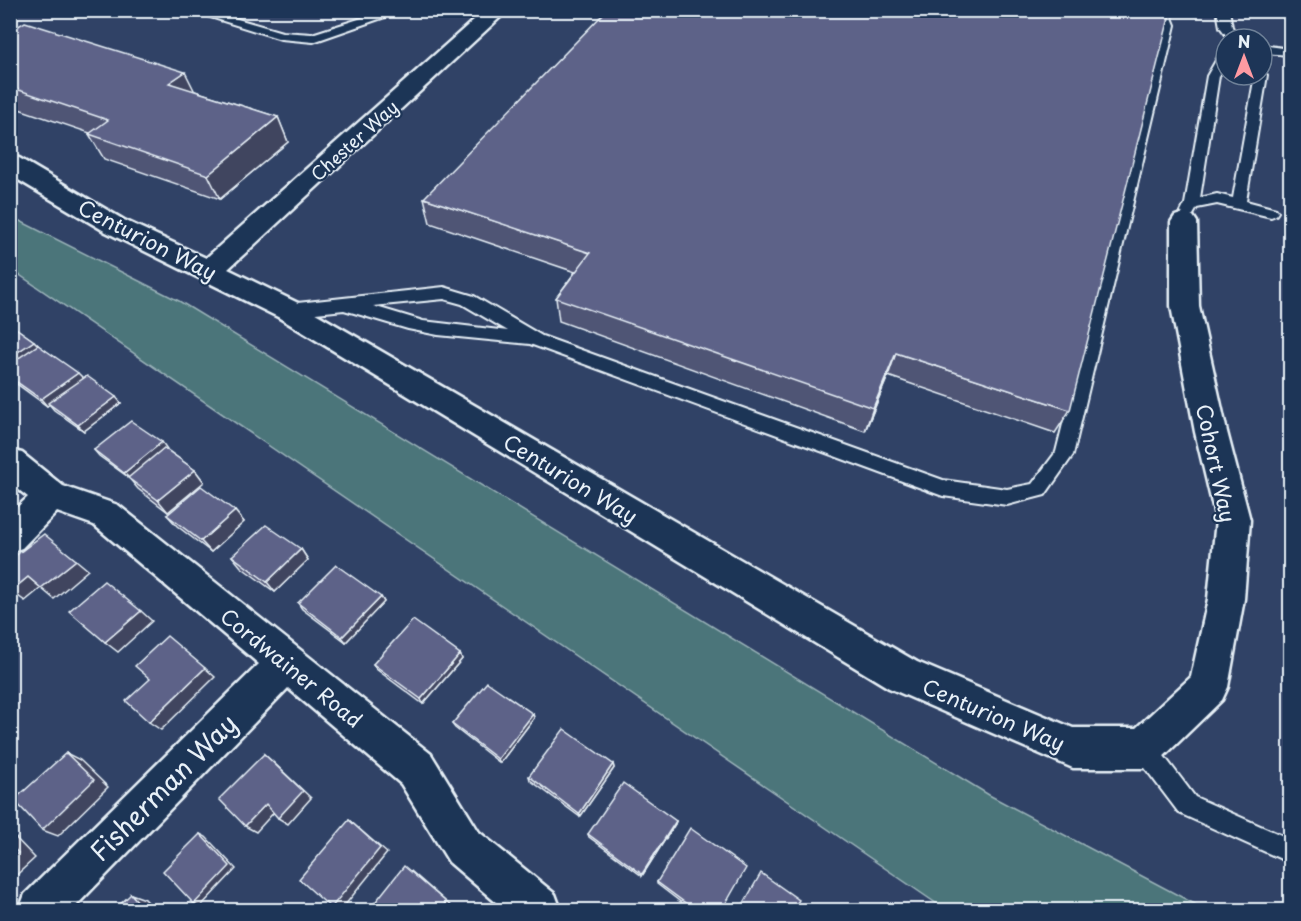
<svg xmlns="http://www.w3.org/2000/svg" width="1301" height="921" viewBox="0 0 1301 921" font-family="'Playpen Sans',sans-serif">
  <rect width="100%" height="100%" fill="#304266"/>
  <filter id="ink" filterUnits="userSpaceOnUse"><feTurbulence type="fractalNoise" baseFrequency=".0167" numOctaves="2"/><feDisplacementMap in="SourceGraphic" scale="12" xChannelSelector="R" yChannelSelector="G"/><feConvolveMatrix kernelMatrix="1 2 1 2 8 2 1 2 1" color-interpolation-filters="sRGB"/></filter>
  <g filter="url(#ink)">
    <!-- green -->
    <polygon fill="#4c757a" stroke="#9ab3b9" stroke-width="1.5" points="10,216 179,301 989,795 1206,910 946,910 11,269"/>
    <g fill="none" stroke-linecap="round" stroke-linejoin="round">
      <!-- lane casing -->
      <g stroke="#e8f1f8" stroke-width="4">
        <g id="lane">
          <polygon points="188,10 207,10 282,32 312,34 387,10 405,10 313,42 281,39"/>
          <polygon points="451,10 476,10 495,15 497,17 491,20"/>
          <path d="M 1157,10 L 1169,10 L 1175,25 L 1073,455 L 1045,495 L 1007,505 L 943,496 L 530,344 L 438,335 L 408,329 L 344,310 L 288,316 L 282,314 L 280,310 L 282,306 L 288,304 L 444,287 L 474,296 L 542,336 L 943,480 L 1007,489 L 1032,484 L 1056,452 L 1163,25 ZM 444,299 L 462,304 L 508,331 L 423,321 L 373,306 Z"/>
          <polygon points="1217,10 1229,10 1232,27 1241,39 1229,39 1220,27"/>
          <polygon points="1262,45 1290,49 1290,55 1262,53"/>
          <polygon points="1226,49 1226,64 1219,76 1200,198 1217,194 1233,198 1255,75 1262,75 1262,72 1267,75 1246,201 1276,209 1278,212 1276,215 1271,217 1217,204 1197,208 1193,215 1188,217 1181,212 1185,204 1207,76 1222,50"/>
          <polygon points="1144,737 1152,740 1195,797 1290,839 1290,863 1179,813 1136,756 1133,748 1136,740"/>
        </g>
      </g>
      <!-- street casing -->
      <g stroke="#e8f1f8" stroke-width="5">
        <g id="street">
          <polygon points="485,10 508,10 228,269 298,303 917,662 1073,728 1136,728 1191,677 1208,599 1216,520 1195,432 1171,306 1171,222 1175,216 1184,213 1193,216 1197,222 1199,306 1227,432 1250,520 1244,599 1228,687 1222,700 1158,762 1144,768 1073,768 1059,762 889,688 278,317 106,232 10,175 10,156 19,158 124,220 206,258"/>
          <polygon points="10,450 22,453 63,486 118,505 431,754 479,832 555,894 561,910 505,910 449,862 401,784 288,688 72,910 19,910 25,894 259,664 94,525 57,512 22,548 10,552 10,514 28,497 10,483"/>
        </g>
      </g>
      <!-- lane -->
      <use href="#lane" fill="#1d3557" fill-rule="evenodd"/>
      <!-- street -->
      <use href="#street" fill="#1d3557" fill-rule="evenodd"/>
    </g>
    <!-- wall -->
    <g fill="#505475" stroke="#e8f1f8" stroke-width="1.5">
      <polygon points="10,31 195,91 278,117 288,142 220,199 104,159 89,134 90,133 10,106"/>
      <polygon points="424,198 1070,410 1055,433 888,376 865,431 559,321 556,298 575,272 430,223"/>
      <polygon points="10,324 34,341 38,345 83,379 121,403 84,431 54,410 49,404 47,406 10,379"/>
      <polygon points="166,449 195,470 204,482 168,512 138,489 128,477 99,456 94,450 167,449"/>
      <polygon points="235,511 244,522 211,552 177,526 167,515"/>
      <polygon points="301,549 308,560 275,592 241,567 232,556"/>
      <polygon points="381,597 384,602 346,642 302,609 298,603"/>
      <polygon points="460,654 462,659 423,704 376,669 373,664"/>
      <polygon points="533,714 534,718 500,763 455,728 452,724"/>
      <polygon points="613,764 614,768 580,817 530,780 529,776"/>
      <polygon points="676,821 675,824 642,876 589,837 588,834"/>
      <polygon points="657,882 722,910 691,910 657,884"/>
    </g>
    <!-- shaded-wall -->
    <g fill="#41455f" stroke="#e8f1f8" stroke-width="1.5">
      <polygon points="185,72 197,96 169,83"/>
      <polygon points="278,117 288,142 220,199 208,175"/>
      <polygon points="34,341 40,347 10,367 10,357"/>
      <polygon points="896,353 888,376 865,431 873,408"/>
      <polygon points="78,373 84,379 47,406 41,399"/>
      <polygon points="116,397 121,403 84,431 78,425"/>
      <polygon points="162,442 167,449 130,479 124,473"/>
      <polygon points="195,470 204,482 168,512 158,500"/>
      <polygon points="235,511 244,522 211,552 201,541"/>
      <polygon points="301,549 308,560 275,592 267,582"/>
      <polygon points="76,560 88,570 54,599 41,588"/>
      <polygon points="28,577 41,588 25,601 11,591"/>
      <polygon points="381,597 384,602 346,642 342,637"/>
      <polygon points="141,611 152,621 118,652 105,642"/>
      <polygon points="460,654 462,659 423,704 421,699"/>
      <polygon points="205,668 215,677 161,730 149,722"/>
      <polygon points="533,714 534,718 500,763 498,759"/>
      <polygon points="66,753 80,760 108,787 58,836 42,830"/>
      <polygon points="264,754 273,762 311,798 288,824 278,818"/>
      <polygon points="613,764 614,768 580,817 579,814"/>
      <polygon points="266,804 275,811 256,832 245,826"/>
      <polygon points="349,820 387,853 341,910 336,910 331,908"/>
      <polygon points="676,821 675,824 642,876 642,874"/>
      <polygon points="10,832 35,858 10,881"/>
      <polygon points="200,834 206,837 236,869 200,907 194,904"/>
      <polygon points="411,871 452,907 449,910 440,910"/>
      <polygon points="131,894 145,899 155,910 145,910"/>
    </g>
    <!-- building -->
    <g fill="#5d6288" stroke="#e8f1f8" stroke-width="1.5">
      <polygon points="607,10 1171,10 1070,410 896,353 873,408 556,298 590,253 424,198"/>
      <polygon points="25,22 185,72 169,83 278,117 208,175 89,134 108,120 10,87 10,31"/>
      <polygon points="10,324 34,341 10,357"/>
      <polygon points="38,345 78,373 41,399 10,377 10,364"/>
      <polygon points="87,376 116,397 78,425 48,403"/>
      <polygon points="131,421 162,442 124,473 94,450"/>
      <polygon points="164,448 195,470 158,500 128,478"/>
      <polygon points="201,486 235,511 201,541 167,515"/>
      <polygon points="266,525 301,549 267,582 232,556"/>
      <polygon points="44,534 76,560 41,588 28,577 11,591 10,560"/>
      <polygon points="336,565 381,597 342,637 298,603"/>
      <polygon points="104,581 141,611 105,642 69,611"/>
      <polygon points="413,620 460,654 421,699 373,664"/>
      <polygon points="167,636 205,668 149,722 126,701 150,679 135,666"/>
      <polygon points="487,682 533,714 498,759 452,724"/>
      <polygon points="564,729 613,764 579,814 529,776"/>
      <polygon points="66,753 94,780 42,830 14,800"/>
      <polygon points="264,754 303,791 278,818 266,804 245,826 219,799"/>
      <polygon points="623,783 676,821 642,874 588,834"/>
      <polygon points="349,820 380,848 331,908 299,879"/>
      <polygon points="690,828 746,868 722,910 695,910 657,882"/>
      <polygon points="200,834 230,866 194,904 163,871"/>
      <polygon points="10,844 18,853 10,860"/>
      <polygon points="404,866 446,902 440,910 369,910"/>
      <polygon points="761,873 799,900 793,910 740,910"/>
      <polygon points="131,894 145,910 114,910"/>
    </g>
  </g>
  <g text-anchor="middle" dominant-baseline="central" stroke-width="4.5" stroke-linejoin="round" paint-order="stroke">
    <!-- far-street labels -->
    <g font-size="18" fill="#e8f1f8" stroke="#1d3557">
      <text transform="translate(354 140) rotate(-42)">Chester Way</text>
    </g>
    <!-- street labels -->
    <g font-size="21" fill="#e8f1f8" stroke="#1d3557">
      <text transform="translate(148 239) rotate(27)">Centurion Way</text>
      <text transform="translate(1217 463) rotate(78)">Cohort Way</text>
      <text transform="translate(571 478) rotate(31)">Centurion Way</text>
      <text transform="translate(292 667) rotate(39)">Cordwainer Road</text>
      <text transform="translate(994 714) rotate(23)">Centurion Way</text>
    </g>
    <!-- near-street labels -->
    <g font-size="26" fill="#e8f1f8" stroke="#1d3557">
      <text transform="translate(163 787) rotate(-45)">Fisherman Way</text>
    </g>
  </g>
  <!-- margin -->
  <rect width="1301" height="921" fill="none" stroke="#1d3557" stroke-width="36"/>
  <rect x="18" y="18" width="1265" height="885" fill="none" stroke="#e8f1f8" stroke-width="2" filter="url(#ink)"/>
  <!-- north arrow -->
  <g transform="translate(1244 57)"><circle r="28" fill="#1d3557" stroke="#6e8097" stroke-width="1.5"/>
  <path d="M0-4.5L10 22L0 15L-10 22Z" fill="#ff9aa2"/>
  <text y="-9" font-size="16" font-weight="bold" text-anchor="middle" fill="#e8f1f8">N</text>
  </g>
</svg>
